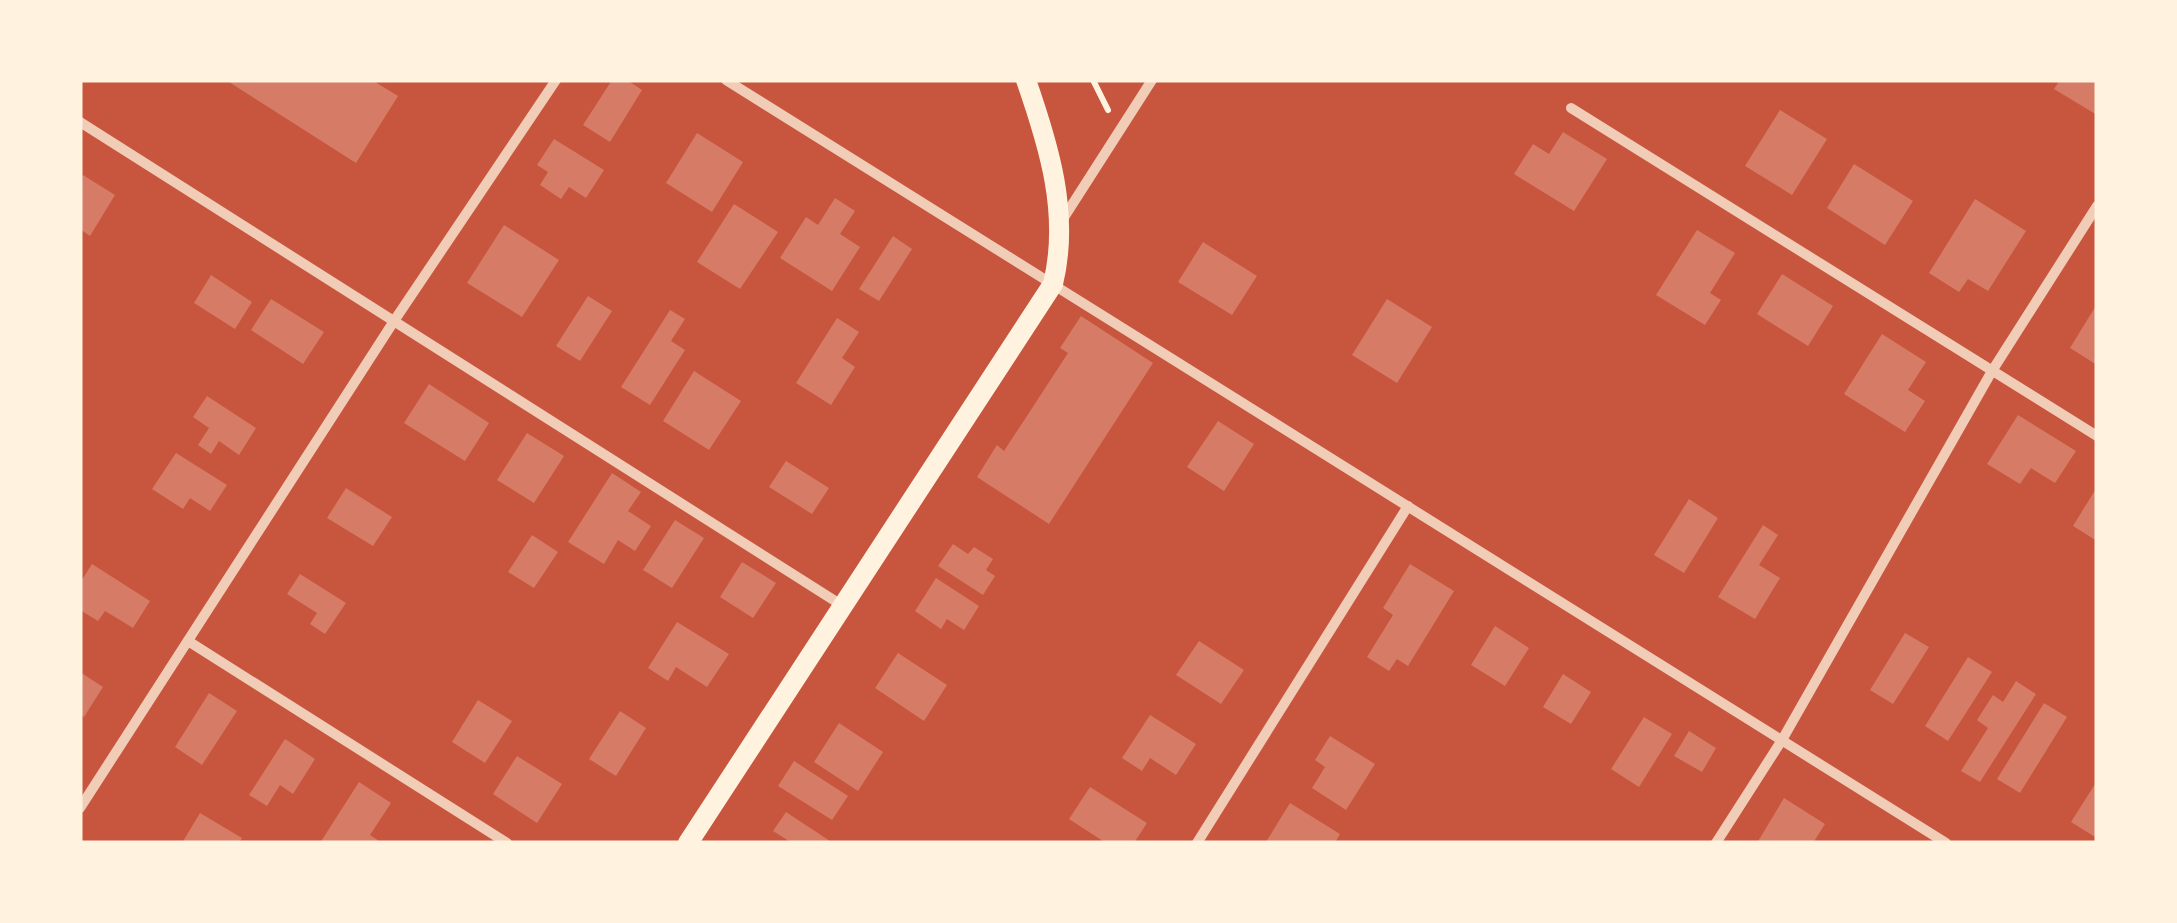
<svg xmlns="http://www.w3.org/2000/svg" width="2177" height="923" viewBox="0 0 2177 923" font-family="Inter,sans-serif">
  <rect width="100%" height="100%" fill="#c8553d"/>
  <!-- building -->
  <g fill="#d67c66">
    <polygon points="226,80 372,80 398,96 356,163"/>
    <polygon points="612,80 627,80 642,90 610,142 583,125"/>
    <polygon points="2060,80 2097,80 2097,115 2054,89"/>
    <polygon points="1780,110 1827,139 1792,195 1745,166"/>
    <polygon points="1563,132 1607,159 1574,211 1514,174 1533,144 1549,154"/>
    <polygon points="697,133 743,162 712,212 666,183"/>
    <polygon points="554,139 604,170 586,198 569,187 561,199 540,185 548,172 537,165"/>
    <polygon points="1854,164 1913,201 1885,245 1827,208"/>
    <polygon points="83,175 115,195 90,236 80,229 80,181"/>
    <polygon points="835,198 855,211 840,234 860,247 832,291 780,258 806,217 818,225"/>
    <polygon points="1975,199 2026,231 1988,291 1968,279 1959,292 1929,273"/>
    <polygon points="734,204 778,232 740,289 697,262"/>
    <polygon points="504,225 559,260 522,317 467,283"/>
    <polygon points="1697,230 1735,253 1710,293 1721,300 1705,325 1656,295"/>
    <polygon points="893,236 912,249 879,301 859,289"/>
    <polygon points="1203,242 1257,276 1232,315 1178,282"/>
    <polygon points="1782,274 1833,306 1808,346 1757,314"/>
    <polygon points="211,275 252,302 235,329 194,303"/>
    <polygon points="588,296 612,311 580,361 556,346"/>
    <polygon points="271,299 324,332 303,364 251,330"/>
    <polygon points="1387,299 1432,327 1397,383 1352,355"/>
    <polygon points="2097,304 2097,365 2070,348"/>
    <polygon points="670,310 685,319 671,341 685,350 650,405 621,387"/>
    <polygon points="1081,316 1153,363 1049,524 977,477 997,445 1004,451 1068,353 1060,348"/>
    <polygon points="837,318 859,332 842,358 855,367 831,405 796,383"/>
    <polygon points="1882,334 1926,362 1908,390 1925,401 1905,432 1844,394"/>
    <polygon points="694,371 741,401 709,450 663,421"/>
    <polygon points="429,384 489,423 465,461 404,423"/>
    <polygon points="207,396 256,428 239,455 219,441 211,454 198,445 209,428 193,417"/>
    <polygon points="2018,415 2076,451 2055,483 2031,468 2020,484 1987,464"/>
    <polygon points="1218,421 1254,444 1224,491 1187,467"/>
    <polygon points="527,433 564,456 534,503 497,480"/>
    <polygon points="176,453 227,485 210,511 190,498 183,509 152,489"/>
    <polygon points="786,461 829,488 812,514 769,487"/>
    <polygon points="612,473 641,492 628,511 651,526 635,551 618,540 604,564 568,542"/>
    <polygon points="2097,487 2097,541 2073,526"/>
    <polygon points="346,488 392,517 373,546 327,518"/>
    <polygon points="1689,499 1718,518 1684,573 1654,555"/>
    <polygon points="675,520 704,538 672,588 643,570"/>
    <polygon points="1763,525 1778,535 1759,565 1780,578 1755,619 1718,597"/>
    <polygon points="532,535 558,552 534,588 508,572"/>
    <polygon points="953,544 968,554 974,547 993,559 986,570 995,576 983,595 938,566"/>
    <polygon points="742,562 776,583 753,618 720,597"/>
    <polygon points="92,564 150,601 133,628 105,611 98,621 80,610 80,583"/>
    <polygon points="1410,564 1454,591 1408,666 1397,659 1389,671 1367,657 1393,615 1383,608"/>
    <polygon points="300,574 346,603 325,634 310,624 317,613 287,594"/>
    <polygon points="936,578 979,606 964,630 947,619 941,629 915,611"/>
    <polygon points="677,622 729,654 707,687 676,667 668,681 648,668"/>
    <polygon points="1495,626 1529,648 1505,686 1471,665"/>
    <polygon points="1905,633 1929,647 1893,704 1870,690"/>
    <polygon points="1199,641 1244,670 1221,704 1176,675"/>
    <polygon points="898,653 947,685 924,721 875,688"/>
    <polygon points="1968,657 1992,672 1948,741 1925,726"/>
    <polygon points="80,672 103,687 84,717 80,714"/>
    <polygon points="1563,674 1591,692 1571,724 1543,707"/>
    <polygon points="2016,681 2036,694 1980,782 1961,771 1988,728 1977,720 1993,695 2003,702"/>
    <polygon points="209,693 237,711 202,765 175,747"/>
    <polygon points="478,700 512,721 485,763 452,742"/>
    <polygon points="2044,703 2067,717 2020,793 1997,779"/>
    <polygon points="620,711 646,728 616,776 589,759"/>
    <polygon points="1150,715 1196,744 1176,775 1150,758 1142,771 1122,758"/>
    <polygon points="1644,717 1672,734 1639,787 1611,769"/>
    <polygon points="839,723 883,752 858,791 814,762"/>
    <polygon points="1689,731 1716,748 1702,772 1674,756"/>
    <polygon points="1330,736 1375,764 1346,810 1312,788 1325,767 1315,760"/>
    <polygon points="285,739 315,759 293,794 280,785 267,806 249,795"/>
    <polygon points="517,756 562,784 537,823 493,794"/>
    <polygon points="794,761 848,796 832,820 778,786"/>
    <polygon points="2097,781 2097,833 2095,837 2071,822"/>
    <polygon points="359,782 391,803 370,835 382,843 320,843"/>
    <polygon points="1090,787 1147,823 1134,843 1106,843 1069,819"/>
    <polygon points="1784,798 1825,824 1813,843 1757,843"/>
    <polygon points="1290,803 1340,834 1335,843 1266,842"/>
    <polygon points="786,812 833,843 792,843 773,831"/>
    <polygon points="200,813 242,838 239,843 182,843"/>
  </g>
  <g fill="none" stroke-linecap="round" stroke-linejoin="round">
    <!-- path -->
    <polyline stroke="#fff3e0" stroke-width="6" points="1093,80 1108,110"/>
    <!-- minor -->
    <g stroke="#f1ccb7" stroke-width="10">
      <polyline points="726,80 1946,843"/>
      <polyline points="1571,108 2097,436"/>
      <polyline points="80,122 843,606"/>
      <polyline points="1061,222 1152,80"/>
      <polyline points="188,641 507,843"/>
      <polyline points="80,808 394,321 556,80"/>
      <polyline points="1197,843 1408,506"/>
      <polyline points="1716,843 1782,740 1992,371 2097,206"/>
    </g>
    <!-- secondary -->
    <path stroke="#fff3e0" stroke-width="20" d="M 688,843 L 1053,284 C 1070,214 1049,146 1026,80"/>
  </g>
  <!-- border -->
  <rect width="2177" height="923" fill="none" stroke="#fff3e0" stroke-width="165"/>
</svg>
